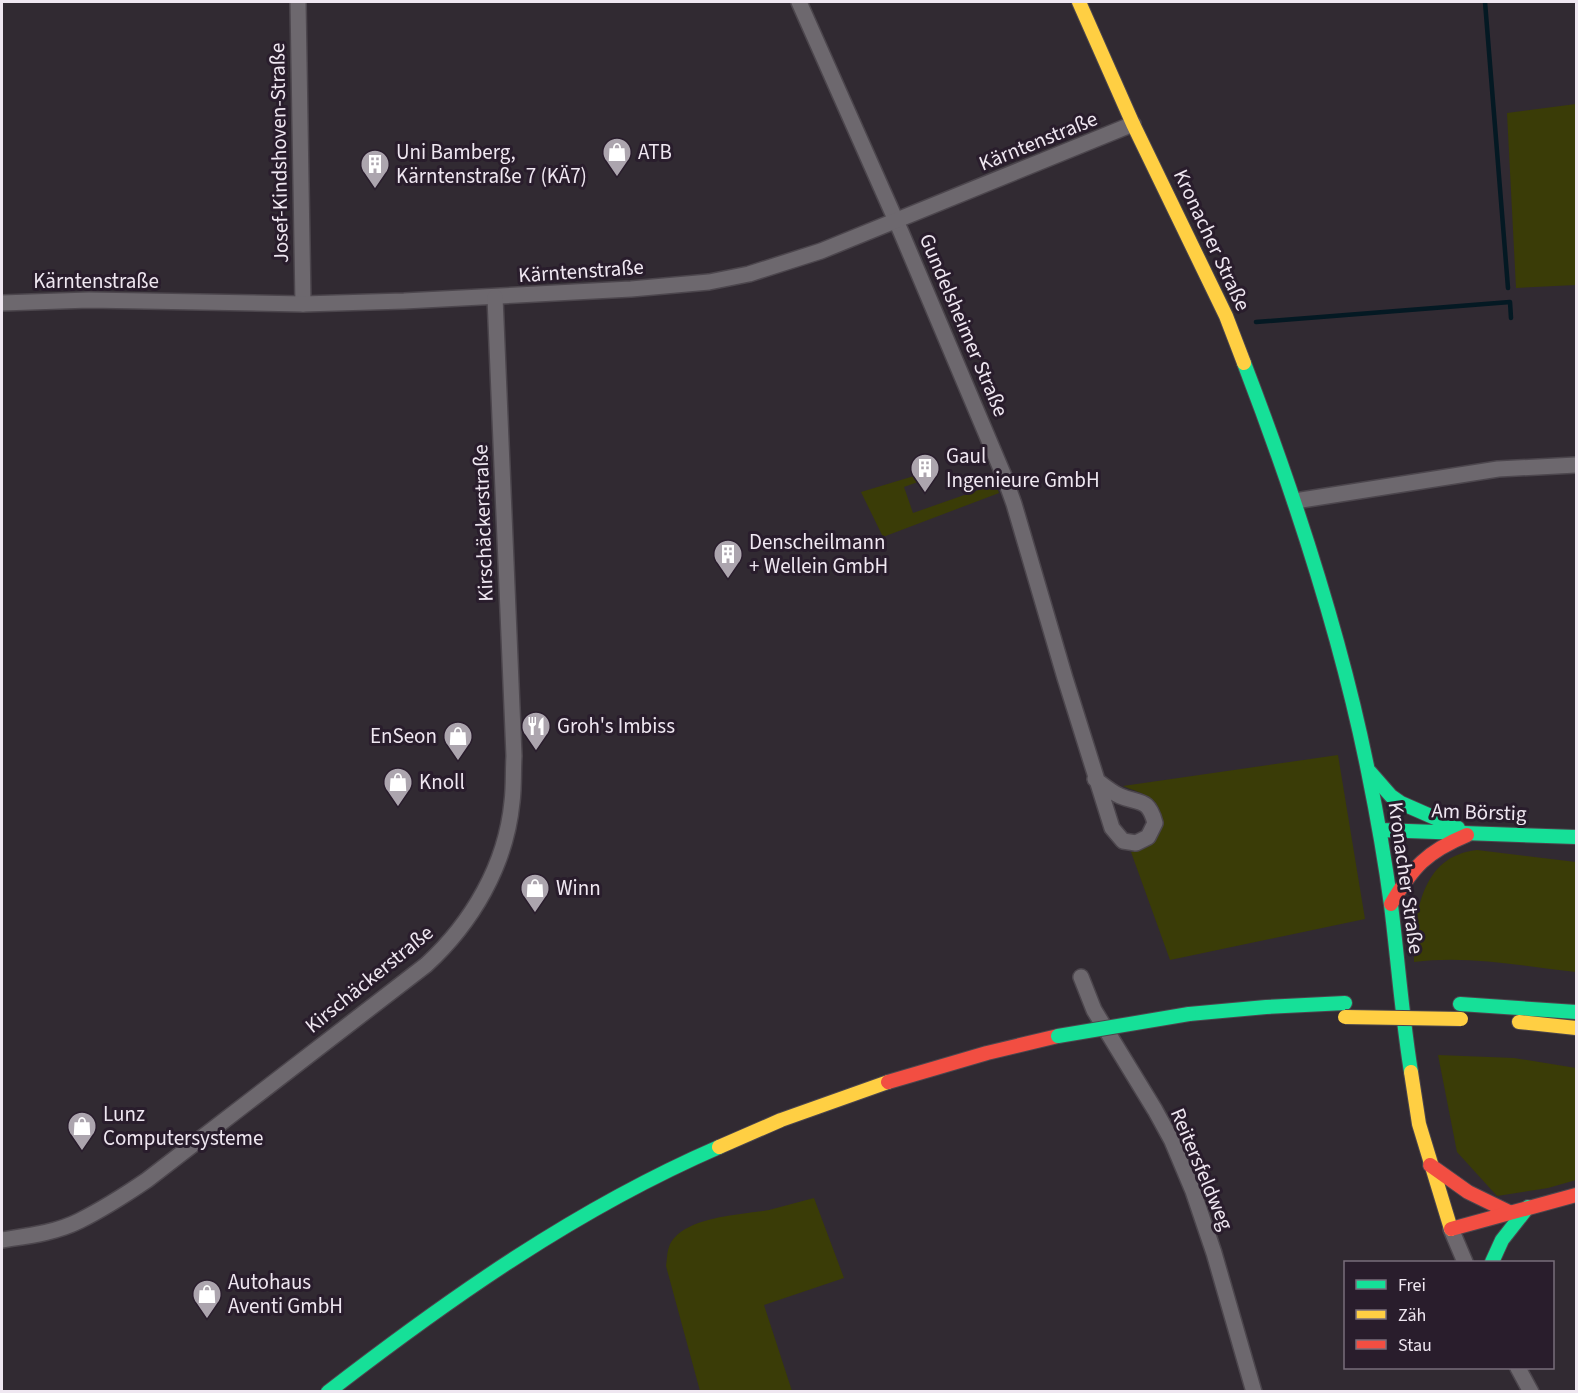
<svg xmlns="http://www.w3.org/2000/svg" width="1578" height="1393" viewBox="0 0 1578 1393" font-family="'Source Sans 3',sans-serif">
  <rect width="100%" height="100%" fill="#312a32"/>
  <!-- green -->
  <g fill="#3a3c07">
    <polygon points="1576,104 1576,285 1516,288 1507,113"/>
    <polygon points="924,473 926,479 904,487 913,513 987,487 984,479 993,476 999,493 883,537 861,492"/>
    <path d="M 1338,755 L 1365,919 L 1170,960 L 1131,852 C 1136,850 1143,849 1149,846 C 1164,836 1166,813 1153,800 C 1145,793 1132,790 1123,786 Z"/>
    <path d="M 1477,850 L 1576,862 L 1576,972 C 1523,966 1467,955 1414,962 C 1414,916 1420,856 1477,850 Z"/>
    <polygon points="1438,1055 1514,1058 1576,1068 1576,1180 1548,1188 1497,1196 1457,1152"/>
    <path d="M 814,1198 L 844,1278 L 764,1305 L 792,1391 L 700,1391 L 666,1266 C 667,1260 667,1252 669,1247 C 681,1216 743,1215 769,1210 C 784,1206 799,1202 814,1198 Z"/>
  </g>
  <g fill="none" stroke-linecap="round" stroke-linejoin="round">
    <!-- stream -->
    <g stroke="#041923" stroke-width="4.5">
      <polyline points="1485,2 1508,288"/>
      <polyline points="1256,322 1510,302 1511,318"/>
    </g>
    <!-- street casing -->
    <g stroke="#4c464d" stroke-width="18">
      <g id="street">
        <polyline points="298,2 303,304"/>
        <path d="M 799,2 L 901,232 L 1004,476 L 1014,504 L 1065,678 L 1112,828 L 1123,841 L 1136,843 L 1148,837 L 1155,823 C 1148,797 1139,804 1120,796 C 1111,792 1103,785 1095,779"/>
        <polyline points="2,303 89,300 303,304 404,301 631,289 709,282 749,274 821,251 1133,124"/>
        <polyline points="1295,501 1498,469 1576,465"/>
        <polyline points="1081,977 1094,1010 1155,1110 1172,1141 1193,1191 1214,1253 1254,1392"/>
        <polyline points="1451,1229 1465,1262"/>
        <path d="M 2,1240 C 27,1236 55,1233 79,1221 C 103,1209 125,1195 147,1180 L 426,965 C 472,923 506,865 512,802 C 514,787 513,771 514,756 L 495,297"/>
        <polyline points="1518,1368 1531,1392"/>
      </g>
    </g>
    <!-- fast casing -->
    <g stroke="#4c464d" stroke-width="16">
      <g id="fast">
        <path d="M 1244,363 C 1295,496 1340,632 1368,771 C 1377,815 1385,860 1391,905 C 1398,961 1402,1016 1411,1072"/>
        <polyline points="1370,772 1391,796 1401,803 1458,828"/>
        <polyline points="1380,830 1576,837"/>
        <polyline points="1460,1004 1576,1012"/>
        <polyline points="1189,1014 1266,1007 1345,1003"/>
        <polyline points="1492,1262 1502,1240 1528,1207"/>
        <path d="M 328,1392 C 450,1298 576,1209 719,1147"/>
      </g>
    </g>
    <!-- slow casing -->
    <g stroke="#4c464d" stroke-width="16">
      <g id="slow">
        <polyline points="1079,2 1133,124 1226,316 1244,363"/>
        <polyline points="1519,1022 1576,1028"/>
        <polyline points="1411,1072 1419,1124 1451,1229"/>
        <polyline points="719,1147 781,1120 888,1082"/>
      </g>
    </g>
    <!-- jam casing -->
    <g stroke="#4c464d" stroke-width="16">
      <g id="jam">
        <path d="M 1391,904 C 1413,867 1426,852 1467,835"/>
        <polyline points="888,1082 987,1053 1058,1036"/>
        <polyline points="1430,1165 1468,1192 1509,1212"/>
        <polyline points="1451,1229 1576,1195"/>
      </g>
    </g>
    <!-- street -->
    <use href="#street" stroke="#6d686e" stroke-width="15"/>
    <!-- fast -->
    <use href="#fast" stroke="#16e098" stroke-width="14"/>
    <!-- slow -->
    <use href="#slow" stroke="#ffcf43" stroke-width="14"/>
    <!-- jam -->
    <use href="#jam" stroke="#f24e42" stroke-width="14"/>
    <!-- fast-bridge casing -->
    <g stroke="#4c464d" stroke-width="16" stroke-linecap="butt">
      <polyline id="fast-bridge" points="1058,1036 1189,1014"/>
    </g>
    <!-- slow-bridge casing -->
    <g stroke="#4c464d" stroke-width="16" stroke-linecap="butt">
      <polyline id="slow-bridge" points="1345,1017 1461,1019"/>
    </g>
    <!-- fast-bridge -->
    <use href="#fast-bridge" stroke="#16e098" stroke-width="14"/>
    <!-- slow-bridge -->
    <use href="#slow-bridge" stroke="#ffcf43" stroke-width="14"/>
  </g>
  <!-- icons -->
  <defs>
    <g id="shop-pin" transform="scale(1.5)"><path d="M0 17L-7.5 6A9.5 9.5 0 1 1 7.5 6Z" fill="#aca5ae" stroke="#291d2c"/><path d="M-5-2.5h2.3a2.7 3.5 0 0 1 5.4 0H5L5.5 6h-11ZM-1.5-2.5h3a1.5 2.3 0 0 0-3 0Z" fill="#fff"/></g>
    <g id="building-pin" transform="scale(1.5)"><path d="M0 17L-7.5 6A9.5 9.5 0 1 1 7.5 6Z" fill="#aca5ae" stroke="#291d2c"/><path d="M-4-6H4V6H1V3H-1V6H-4ZM-2.5-4.3h1.7v1.8h-1.7ZM.8-4.3h1.7v1.8H.8ZM-2.5-1h1.7V.8h-1.7ZM.8-1h1.7V.8H.8Z" fill="#fff"/></g>
    <g id="restaurant-pin" transform="scale(1.5)"><path d="M0 17L-7.5 6A9.5 9.5 0 1 1 7.5 6Z" fill="#aca5ae" stroke="#291d2c"/><path d="M-5-6h1v4h1v-4h1v4h1v-4h1v5L-1.5 .5V6h-2V.5L-5-1ZM5-6V6H3V1.5H1.5Q1.5-4 5-6Z" fill="#fff"/></g>
  </defs>
  <g fill-rule="evenodd">
    <use href="#shop-pin" x="617" y="152"/>
    <use href="#building-pin" x="375" y="164"/>
    <use href="#building-pin" x="925" y="468"/>
    <use href="#building-pin" x="728" y="554"/>
    <use href="#restaurant-pin" x="536" y="726"/>
    <use href="#shop-pin" x="458" y="736"/>
    <use href="#shop-pin" x="398" y="782"/>
    <use href="#shop-pin" x="535" y="888"/>
    <use href="#shop-pin" x="82" y="1126"/>
    <use href="#shop-pin" x="207" y="1294"/>
  </g>
  <g text-anchor="middle" dominant-baseline="central" stroke-width="6" stroke-linejoin="round" paint-order="stroke">
    <!-- street labels -->
    <g font-size="21" fill="#efe7f1" stroke="#291d2c">
      <text transform="translate(1038 141) rotate(-22)">Kärntenstraße</text>
      <text transform="translate(279 153) rotate(-91)">Josef-Kindshoven-Straße</text>
      <text transform="translate(1212 240) rotate(65)">Kronacher Straße</text>
      <text transform="translate(581 271) rotate(-4)">Kärntenstraße</text>
      <text x="96" y="281">Kärntenstraße</text>
      <text transform="translate(964 325) rotate(67)">Gundelsheimer Straße</text>
      <text transform="translate(483 523) rotate(-92)">Kirschäckerstraße</text>
      <text transform="translate(1479 812) rotate(2)">Am Börstig</text>
      <text transform="translate(1406 878) rotate(82)">Kronacher Straße</text>
      <text transform="translate(369 979) rotate(-39)">Kirschäckerstraße</text>
      <text transform="translate(1202 1169) rotate(67)">Reitersfeldweg</text>
    </g>
    <!-- poi labels -->
    <g font-size="21" fill="#efe7f1" stroke="#291d2c" text-anchor="start">
      <text x="396" y="152">Uni Bamberg,<tspan x="396" dy="24">Kärntenstraße 7 (KÄ7)</tspan></text>
      <text x="638" y="152">ATB</text>
      <text x="946" y="456">Gaul<tspan x="946" dy="24">Ingenieure GmbH</tspan></text>
      <text x="749" y="542">Denscheilmann<tspan x="749" dy="24">+ Wellein GmbH</tspan></text>
      <text x="557" y="726">Groh's Imbiss</text>
      <text x="437" y="736" text-anchor="end">EnSeon</text>
      <text x="419" y="782">Knoll</text>
      <text x="556" y="888">Winn</text>
      <text x="103" y="1114">Lunz<tspan x="103" dy="24">Computersysteme</tspan></text>
      <text x="228" y="1282">Autohaus<tspan x="228" dy="24">Aventi GmbH</tspan></text>
    </g>
  </g>
  <!-- border -->
  <rect width="1578" height="1393" fill="none" stroke="#efe7f1" stroke-width="6"/>
  <!-- legend -->
  <rect x="1344" y="1261" width="210" height="108" fill="#291d2c" stroke="#786e7b" stroke-width="1.5"/>
  <rect x="1356" y="1280" width="30" height="9" fill="#16e098" stroke="#786e7b" stroke-width="1.5"/>
  <text x="1398" y="1291" font-size="18" fill="#efe7f1">Frei</text>
  <rect x="1356" y="1310" width="30" height="9" fill="#ffcf43" stroke="#786e7b" stroke-width="1.5"/>
  <text x="1398" y="1321" font-size="18" fill="#efe7f1">Zäh</text>
  <rect x="1356" y="1340" width="30" height="9" fill="#f24e42" stroke="#786e7b" stroke-width="1.5"/>
  <text x="1398" y="1351" font-size="18" fill="#efe7f1">Stau</text>
</svg>
